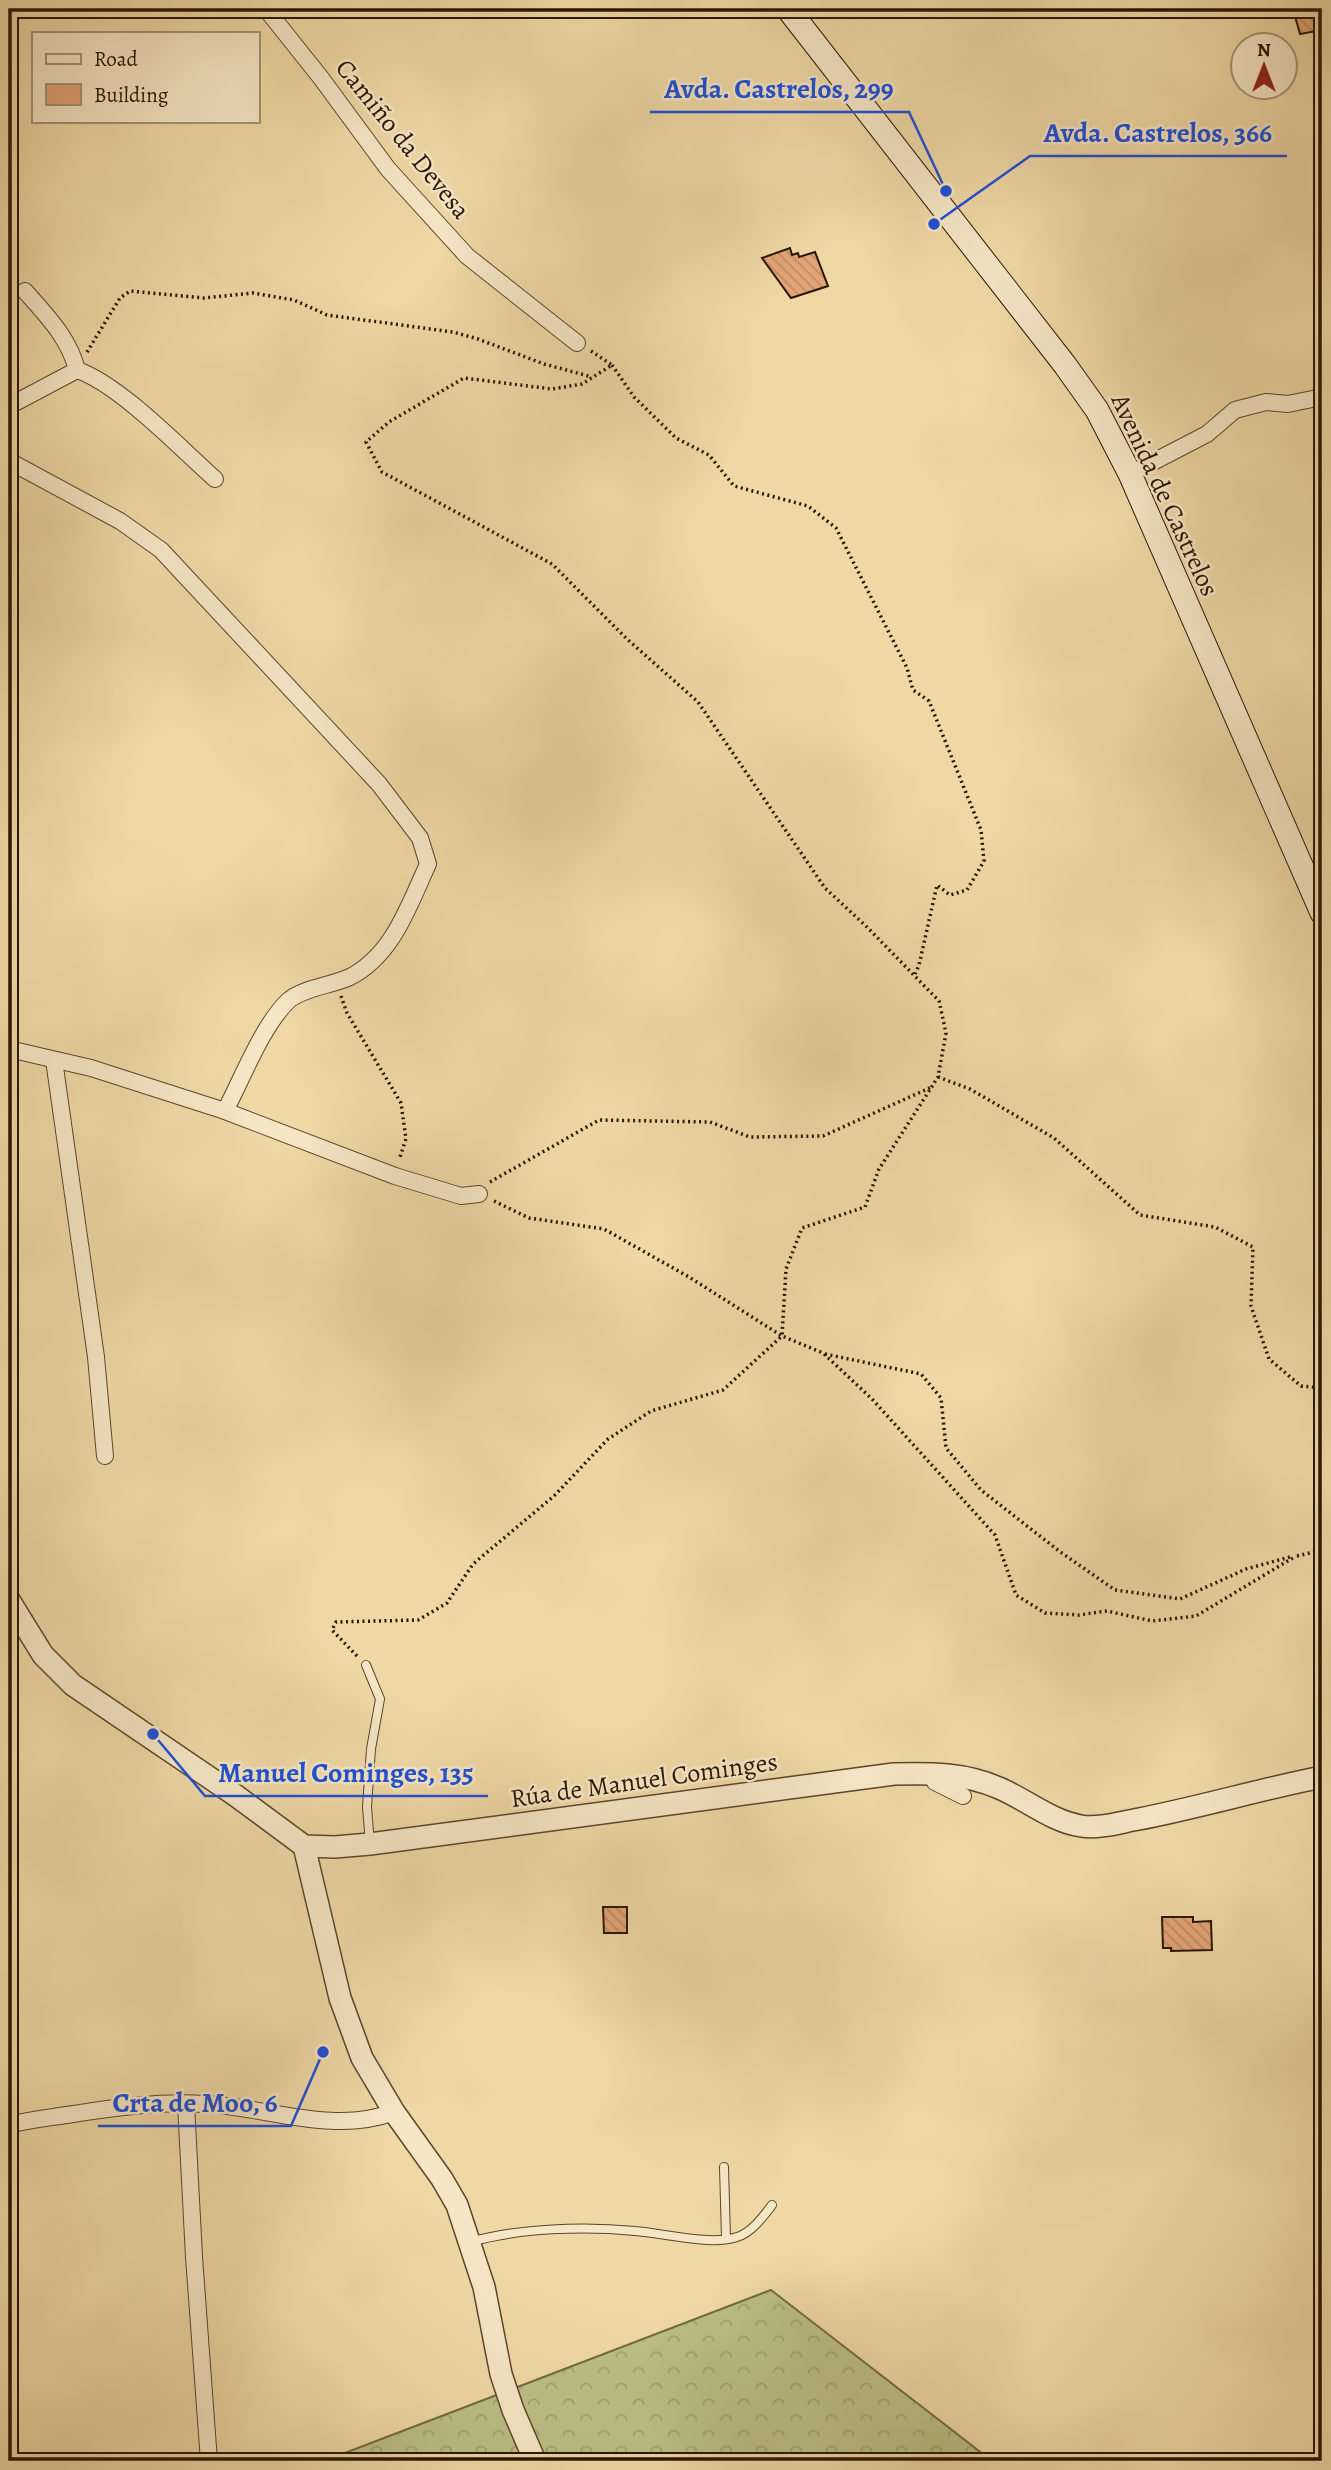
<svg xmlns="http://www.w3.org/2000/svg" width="1331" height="2470" viewBox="0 0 1331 2470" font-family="Alegreya,serif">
  <defs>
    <pattern id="forest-crowns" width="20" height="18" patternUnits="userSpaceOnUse" patternTransform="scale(1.75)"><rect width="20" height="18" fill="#bbbe85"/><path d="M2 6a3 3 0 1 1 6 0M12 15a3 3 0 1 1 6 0" fill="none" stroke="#a1a371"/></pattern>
    <pattern id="building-back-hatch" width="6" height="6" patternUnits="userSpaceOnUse" patternTransform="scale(1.75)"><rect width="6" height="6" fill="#e3a477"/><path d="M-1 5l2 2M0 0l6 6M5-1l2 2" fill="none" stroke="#c38c65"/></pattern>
  </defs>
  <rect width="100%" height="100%" fill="#efd8a6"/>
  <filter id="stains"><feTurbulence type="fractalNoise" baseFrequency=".00286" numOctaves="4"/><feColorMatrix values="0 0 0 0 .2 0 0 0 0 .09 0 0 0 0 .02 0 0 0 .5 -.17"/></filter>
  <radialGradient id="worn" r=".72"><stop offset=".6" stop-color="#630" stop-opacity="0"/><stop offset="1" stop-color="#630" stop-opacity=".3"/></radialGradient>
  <!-- forest -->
  <polygon fill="url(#forest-crowns)" stroke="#726a42" stroke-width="2" points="771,2290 992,2461 324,2461"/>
  <!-- building -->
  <g fill="url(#building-back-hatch)" stroke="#2a1600" stroke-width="2">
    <polygon points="1293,9 1322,9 1322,30 1300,34"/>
    <polygon points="790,248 792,255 798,253 799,257 815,252 828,286 791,298 762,258"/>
    <polygon points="603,1907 627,1907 627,1933 604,1933"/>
    <polygon points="1162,1917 1193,1917 1193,1922 1211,1921 1212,1950 1171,1951 1171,1948 1163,1948"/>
  </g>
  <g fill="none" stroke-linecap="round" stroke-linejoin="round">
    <!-- service casing -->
    <g stroke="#5b462a" stroke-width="10">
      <g id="service">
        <polyline points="366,1665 380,1699 371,1749 367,1807 370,1844"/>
        <polyline points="724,2167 726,2238"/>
        <path d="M 470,2242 C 520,2228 584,2226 635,2231 C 663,2233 711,2246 737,2237 C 751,2233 763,2217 772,2205"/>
      </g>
    </g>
    <!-- minor casing -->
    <g stroke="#5b462a" stroke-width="18">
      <g id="minor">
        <polyline points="266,9 321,78 388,169 467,256 577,343"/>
        <path d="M 25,291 C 47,316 69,338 77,370"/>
        <path d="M 9,406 L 77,370 C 119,384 180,448 215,479"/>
        <path d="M 9,461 L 120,521 L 161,550 L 379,784 L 420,838 L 428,864 C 409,905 393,955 350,977 C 333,985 303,988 289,1000 C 263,1024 242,1079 225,1111"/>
        <polyline points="1130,474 1207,434 1235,410 1266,402 1288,404 1322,397"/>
        <polyline points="9,1049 91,1068 225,1111 395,1176 461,1196 479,1194"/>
        <polyline points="54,1060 96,1357 105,1456"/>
        <polyline points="934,1773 935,1782 963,1796"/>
        <polyline points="186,2104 194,2257 209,2461"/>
        <path d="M 9,2125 C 28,2120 47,2118 67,2115 C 111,2108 159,2101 205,2104 C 267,2107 333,2135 394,2112"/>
      </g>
    </g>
    <!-- tertiary casing -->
    <g stroke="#5b462a" stroke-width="24">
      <g id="tertiary">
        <path d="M 9,1600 L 43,1655 L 73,1685 L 235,1795 L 304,1846 L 335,1847 L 370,1844 L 894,1774 C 931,1773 965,1773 999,1788 C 1027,1800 1051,1821 1081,1826 C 1100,1829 1121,1822 1139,1819 C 1201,1807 1261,1789 1322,1777"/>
        <polyline points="304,1846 340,1998 362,2058 394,2112 442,2179 457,2205 484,2287 501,2374 513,2410 535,2461"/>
      </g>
    </g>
    <!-- secondary casing -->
    <g stroke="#2a1600" stroke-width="25">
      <polyline id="secondary" points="788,9 1065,365 1097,410 1130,474 1322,913"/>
    </g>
    <!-- path -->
    <g stroke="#2a1600" stroke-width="3.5" stroke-dasharray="2 3.5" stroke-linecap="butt">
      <polyline points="591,351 612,365 582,384 552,389 464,378 389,422 366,442 382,472 552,564 627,639 698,702 825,888 868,928 939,1001 946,1033 938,1077 879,1169 865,1207 802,1228 786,1269 782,1336 823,1353 872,1399 995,1535 1016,1595 1045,1613 1079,1615 1107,1611 1152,1621 1196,1616 1296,1556"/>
      <polyline points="87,352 120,298 130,291 204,298 253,293 294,300 327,315 453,332 478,339 544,364 592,377"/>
      <polyline points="612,365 634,397 676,438 709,455 734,486 808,506 836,528 907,668 913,690 929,701 981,830 984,861 967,890 950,895 937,885 919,965 915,974"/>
      <polyline points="341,996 347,1013 401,1103 406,1139 399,1160"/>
      <polyline points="938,1077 970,1089 1054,1138 1140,1215 1215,1227 1253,1247 1251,1306 1269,1359 1301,1386 1322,1388"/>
      <polyline points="490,1182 599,1120 710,1122 750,1137 823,1136 932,1087"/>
      <polyline points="825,1354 921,1374 941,1398 946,1448 981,1490 1059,1551 1115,1590 1180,1599 1246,1569 1290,1557"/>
      <polyline points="1297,1556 1322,1550"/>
      <polyline points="357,1656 332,1630 336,1622 418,1620 447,1603 473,1564 554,1496 608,1439 651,1411 723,1390 782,1336 689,1277 604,1229 529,1218 494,1201"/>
    </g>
    <!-- service -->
    <use href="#service" stroke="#f5e6c5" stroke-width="8"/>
    <!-- minor -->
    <use href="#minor" stroke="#f5e6c5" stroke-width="16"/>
    <!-- tertiary -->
    <use href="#tertiary" stroke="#f5e6c5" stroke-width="21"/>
    <!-- secondary -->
    <use href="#secondary" stroke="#f5e6c5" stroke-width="23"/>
  </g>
  <g text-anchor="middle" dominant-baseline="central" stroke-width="5" stroke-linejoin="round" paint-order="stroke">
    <!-- street labels -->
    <g font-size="26" fill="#2a1600" stroke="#f5e6c5">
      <text transform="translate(403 139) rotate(51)">Camiño da Devesa</text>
      <text transform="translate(1165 495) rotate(65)">Avenida de Castrelos</text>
      <text transform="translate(644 1780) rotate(-8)">Rúa de Manuel Cominges</text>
    </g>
  </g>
  <!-- callouts -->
  <path fill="none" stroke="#1d4ed8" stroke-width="2.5" d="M946 191L909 112H650M934 224L1030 156H1287M153 1734L205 1796H488M323 2052L291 2126H98"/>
  <g fill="#1d4ed8" stroke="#f5e6c5" stroke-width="2.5">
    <circle cx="946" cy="191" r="7"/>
    <circle cx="934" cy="224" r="7"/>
    <circle cx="153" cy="1734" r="7"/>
    <circle cx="323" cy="2052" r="7"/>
  </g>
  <g font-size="28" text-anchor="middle" font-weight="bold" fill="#1d4ed8" stroke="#f5e6c5" stroke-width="5" stroke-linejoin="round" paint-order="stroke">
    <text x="779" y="98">Avda. Castrelos, 299</text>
    <text x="1158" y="142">Avda. Castrelos, 366</text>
    <text x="346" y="1782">Manuel Cominges, 135</text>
    <text x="195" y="2112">Crta de Moo, 6</text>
  </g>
  <!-- margin -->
  <rect width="1331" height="2470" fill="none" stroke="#efd8a6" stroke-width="35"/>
  <rect x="10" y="10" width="1310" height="2449" fill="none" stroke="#2a1600" stroke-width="3.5"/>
  <rect x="18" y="18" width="1296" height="2435" fill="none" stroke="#2a1600" stroke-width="2"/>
  <!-- legend -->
  <rect x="32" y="32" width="228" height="91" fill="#f5e6c5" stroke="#a49376" stroke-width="2"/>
  <rect x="46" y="54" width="35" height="10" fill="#f5e6c5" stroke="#a49376" stroke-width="2"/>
  <text x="94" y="66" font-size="21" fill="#2a1600">Road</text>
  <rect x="46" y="84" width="35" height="21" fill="#e3a477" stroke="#a49376" stroke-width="2"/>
  <text x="94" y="102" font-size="21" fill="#2a1600">Building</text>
  <!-- north arrow -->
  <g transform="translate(1264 66)"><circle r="33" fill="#f5e6c5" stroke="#a49376" stroke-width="2"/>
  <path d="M0-5L12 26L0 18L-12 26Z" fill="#8f2418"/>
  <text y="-10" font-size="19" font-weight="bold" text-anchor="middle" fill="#2a1600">N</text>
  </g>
  <rect width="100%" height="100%" filter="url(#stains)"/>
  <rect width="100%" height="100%" fill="url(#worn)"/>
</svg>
